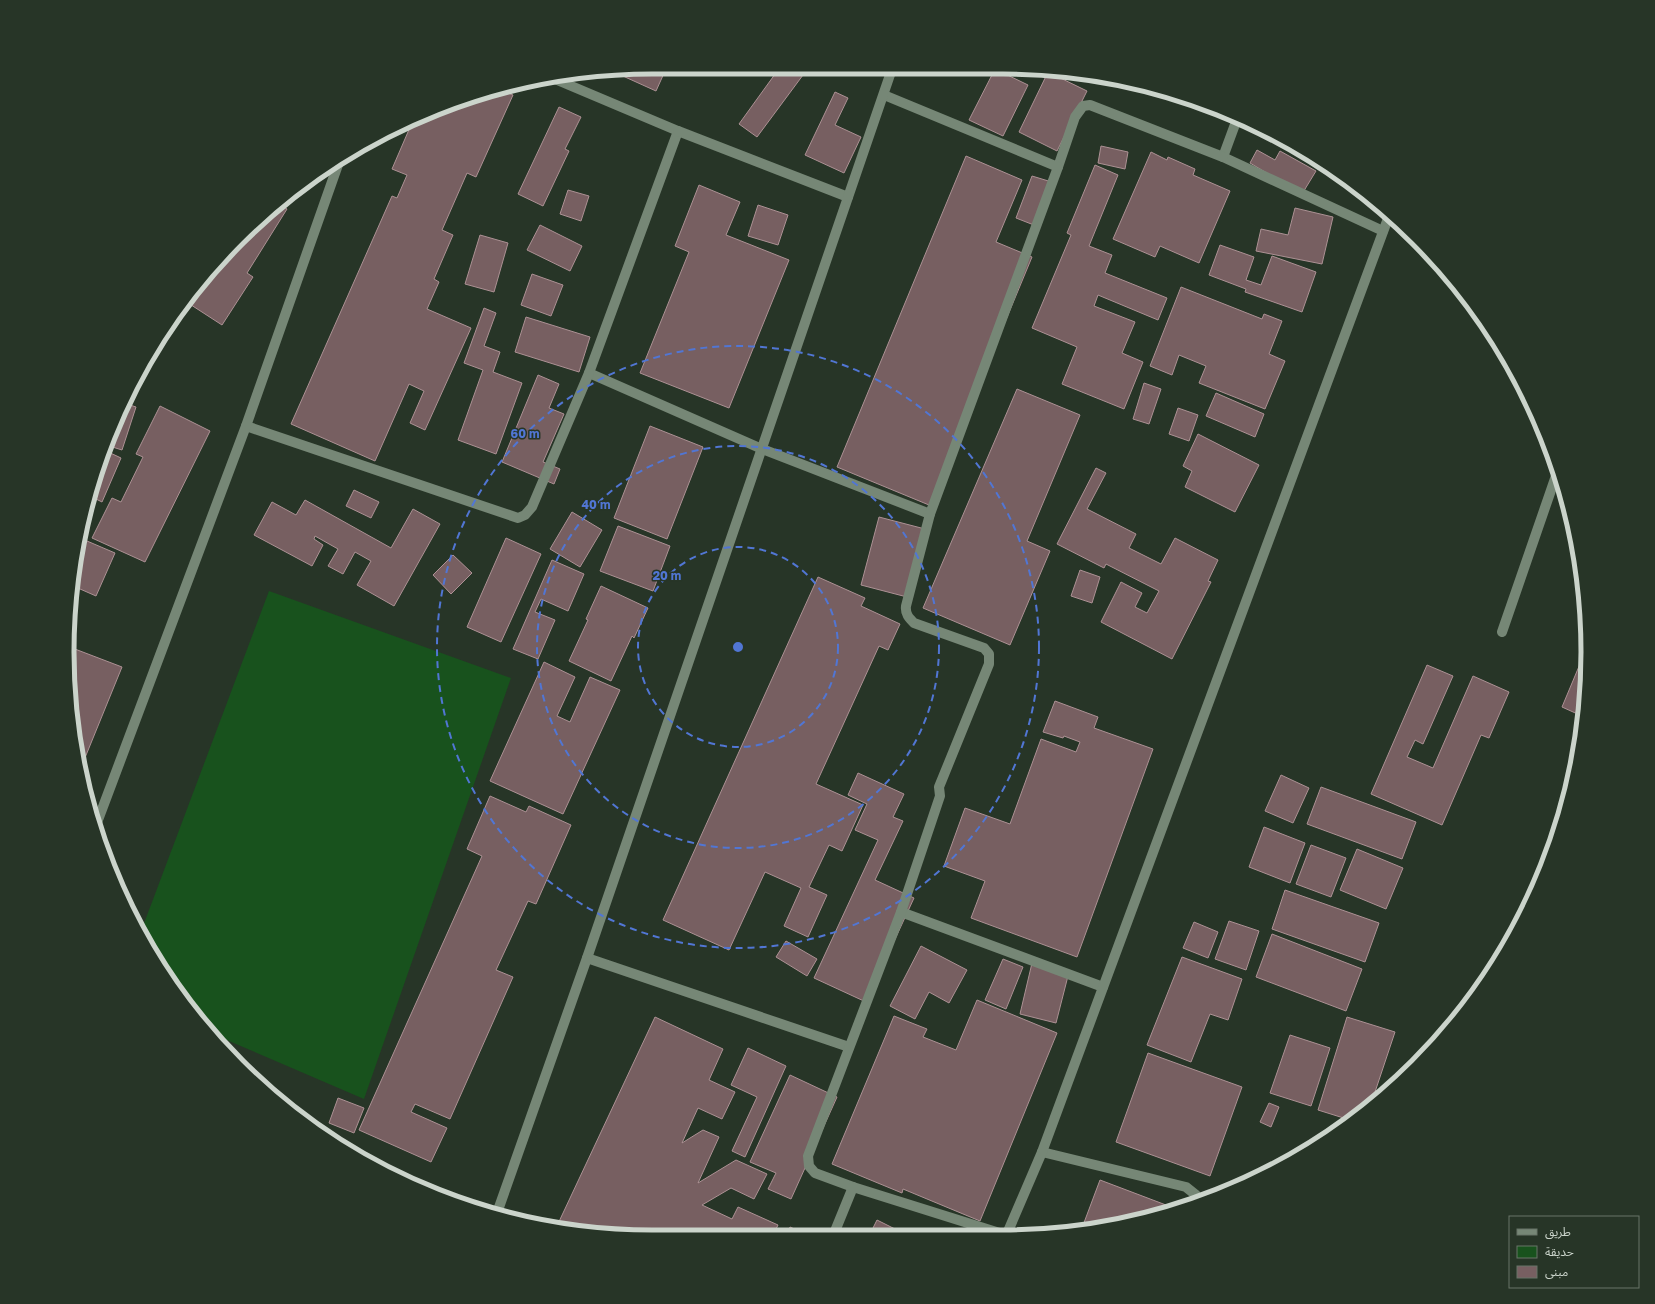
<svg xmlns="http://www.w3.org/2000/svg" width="1655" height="1304" viewBox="0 0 1655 1304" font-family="'Golos Text','Noto Sans Arabic',sans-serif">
  <rect width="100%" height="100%" fill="#273527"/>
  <!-- green -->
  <polygon fill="#18521d" points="269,591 511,678 364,1099 215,1035 145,945 140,934"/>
  <!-- building -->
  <g fill="#775f61" stroke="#ac9194">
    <polygon points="1028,68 1041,68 1056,70 1053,79"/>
    <polygon points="995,69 1028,85 1003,136 969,120"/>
    <polygon points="778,70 796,70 803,75 757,137 739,124"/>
    <polygon points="665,71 656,91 614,72"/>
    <polygon points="1048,72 1087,91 1057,151 1019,132"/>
    <polygon points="497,88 513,95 476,177 467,173 442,230 453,235 434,279 439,282 427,309 471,328 425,430 410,423 424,391 409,384 375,461 291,424 392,196 397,198 407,175 392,169 414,118 428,112"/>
    <polygon points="835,92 848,98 835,125 861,137 844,173 805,155"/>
    <polygon points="559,107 581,117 565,149 569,151 543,206 518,194"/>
    <polygon points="1262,130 1285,141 1284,142 1261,132"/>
    <polygon points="1101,146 1128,152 1125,169 1098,163"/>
    <polygon points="1257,150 1275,160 1280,151 1316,171 1302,194 1250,163"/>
    <polygon points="1151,152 1167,160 1168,157 1195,169 1193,175 1230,191 1199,263 1160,246 1155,257 1113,239"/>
    <polygon points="966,156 1022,180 996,242 1032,257 929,505 837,467"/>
    <polygon points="1095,165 1118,175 1089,246 1112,255 1105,273 1167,298 1158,320 1098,295 1094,306 1135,322 1122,353 1143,362 1124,409 1062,384 1077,347 1032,328 1071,235 1067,233"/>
    <polygon points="1032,176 1055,183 1039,227 1016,218"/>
    <polygon points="699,185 740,202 726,235 789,260 729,408 640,373 689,252 675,246"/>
    <polygon points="568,190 589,196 581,221 560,214"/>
    <polygon points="278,203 287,209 247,273 253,277 222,325 185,301 238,239"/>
    <polygon points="758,205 788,215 778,245 748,236"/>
    <polygon points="1295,208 1333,217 1322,264 1256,251 1261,229 1288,235"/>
    <polygon points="540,225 582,246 570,271 527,250"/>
    <polygon points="480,235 508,243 494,292 465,284"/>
    <polygon points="1220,245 1254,257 1246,280 1261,285 1272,256 1316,272 1302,312 1245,292 1246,289 1209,275"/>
    <polygon points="532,274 563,285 551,316 521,305"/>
    <polygon points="1181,287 1262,319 1264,314 1282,321 1269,354 1285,361 1265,409 1199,383 1206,366 1179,355 1172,375 1150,366"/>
    <polygon points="484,308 496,313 484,346 500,352 493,372 522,383 496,454 458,440 483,370 464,363"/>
    <polygon points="526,317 590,337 579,372 515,352"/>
    <polygon points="538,375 559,384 549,408 564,414 543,462 560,469 554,484 502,462"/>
    <polygon points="1144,383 1161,389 1149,424 1133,419"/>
    <polygon points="1017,389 1080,415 1027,541 1050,551 1010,645 923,608"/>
    <polygon points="1216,393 1264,414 1255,437 1206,416"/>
    <polygon points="124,403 136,407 122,450 106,445 111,428"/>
    <polygon points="160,406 210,431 145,562 92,538 112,498 121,502 143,457 136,454"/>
    <polygon points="1178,408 1198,415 1189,441 1169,434"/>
    <polygon points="650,426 703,447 667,539 614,518"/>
    <polygon points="1198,434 1259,465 1235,512 1185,487 1192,471 1183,466"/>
    <polygon points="104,450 121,458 102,502 94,498 82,526 87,501"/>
    <polygon points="1096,468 1106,473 1087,509 1136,534 1129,548 1161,564 1175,538 1218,560 1208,581 1211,582 1172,659 1101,622 1121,582 1142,593 1135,607 1147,613 1159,591 1106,564 1104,568 1057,544"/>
    <polygon points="354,490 379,502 371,518 346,506"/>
    <polygon points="305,500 391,548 413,509 440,524 394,606 357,585 371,561 355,552 343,574 328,566 338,549 315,536 314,539 323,545 312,566 254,535 272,502 296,515"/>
    <polygon points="572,512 602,530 580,567 550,549"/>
    <polygon points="879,517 925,529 907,597 861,585"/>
    <polygon points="618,526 670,546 653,591 600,571"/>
    <polygon points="80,538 115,553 96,596 71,585"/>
    <polygon points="506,538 541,554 501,642 467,627"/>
    <polygon points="453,555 472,573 451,594 433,575"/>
    <polygon points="552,560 584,574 568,611 541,599 535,612 555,620 538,659 513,649"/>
    <polygon points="1080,570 1100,577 1092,603 1071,596"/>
    <polygon points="818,577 865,598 861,606 900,624 888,650 879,646 816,784 863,805 842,851 829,845 809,887 827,895 808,937 784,926 801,888 765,872 729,950 663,920"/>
    <polygon points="601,586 648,608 634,638 632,636 611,681 569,661 588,620 586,619"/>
    <polygon points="67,646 122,667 80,770 72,729"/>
    <polygon points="1585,652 1587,690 1582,716 1562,707"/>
    <polygon points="544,662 575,677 557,716 570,722 590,677 620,690 563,814 490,781"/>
    <polygon points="1427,665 1453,676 1423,744 1415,740 1407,757 1433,768 1473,676 1509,692 1489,738 1481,735 1442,825 1371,794"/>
    <polygon points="1055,701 1098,717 1094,728 1153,749 1077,957 971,918 985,881 944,866 965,808 1010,824 1041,739 1076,752 1080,742 1064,736 1063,738 1043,732"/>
    <polygon points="858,773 904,794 893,817 903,821 875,880 914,898 866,1002 814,978 878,840 855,830 867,804 848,795"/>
    <polygon points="1281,775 1309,788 1293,823 1265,811"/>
    <polygon points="1321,787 1416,822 1402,859 1307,824"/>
    <polygon points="490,796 526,812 529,806 571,825 536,904 528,901 496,970 513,977 450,1119 415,1104 411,1112 447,1128 431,1162 359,1130 482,856 467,849"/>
    <polygon points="1264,827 1305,843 1290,883 1249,867"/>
    <polygon points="1311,845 1346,858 1331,897 1296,884"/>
    <polygon points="1357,849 1403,868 1386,909 1340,890"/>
    <polygon points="1285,890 1379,923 1365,962 1272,929"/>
    <polygon points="1229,921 1259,931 1246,970 1215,959"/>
    <polygon points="1194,922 1218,932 1208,958 1183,948"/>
    <polygon points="1272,934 1362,969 1346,1011 1256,977"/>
    <polygon points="786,941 817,959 807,976 776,957"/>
    <polygon points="921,946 967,970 949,1003 929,992 915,1019 890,1006"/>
    <polygon points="1182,957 1242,979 1228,1020 1210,1014 1191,1062 1147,1045"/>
    <polygon points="1003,959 1023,967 1006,1009 985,1000"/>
    <polygon points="1032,963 1069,972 1056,1023 1020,1014"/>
    <polygon points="977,1000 1057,1033 980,1221 903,1189 902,1193 832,1164 894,1016 927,1029 923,1037 956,1050"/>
    <polygon points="655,1017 723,1049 709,1080 735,1092 722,1119 698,1108 682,1143 703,1130 719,1137 698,1183 736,1160 767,1174 754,1199 731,1188 702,1205 732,1219 738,1207 778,1225 772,1237 652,1237 556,1228"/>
    <polygon points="1347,1017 1395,1032 1371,1104 1350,1120 1318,1110"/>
    <polygon points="1290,1035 1330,1048 1311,1106 1270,1093"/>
    <polygon points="748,1048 786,1066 745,1157 732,1151 757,1097 731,1085"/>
    <polygon points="1148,1053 1242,1087 1210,1176 1116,1142"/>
    <polygon points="790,1075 837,1097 791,1199 768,1189 776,1173 750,1162"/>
    <polygon points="338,1098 364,1108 354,1133 329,1123"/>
    <polygon points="1269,1103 1279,1107 1271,1127 1260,1122"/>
    <polygon points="1100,1180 1166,1205 1163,1212 1082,1228"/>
    <polygon points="877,1220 909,1236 869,1236"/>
    <polygon points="790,1227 810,1236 786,1237"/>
  </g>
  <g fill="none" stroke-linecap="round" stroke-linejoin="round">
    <!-- minor -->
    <g stroke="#768776" stroke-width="10">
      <polyline points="550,77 678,131 589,373 762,449 930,514"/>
      <polyline points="1237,119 1223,157 1383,231"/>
      <polyline points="678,131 848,197"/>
      <polyline points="1058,167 1075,117 1083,106 1090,105 1223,157"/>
      <polyline points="246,426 518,518 525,515 532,507 589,373"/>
      <polyline points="1502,632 1558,470"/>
      <polyline points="95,828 246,426 340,159"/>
      <polyline points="901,912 1103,987"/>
      <polyline points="587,958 849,1047"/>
      <polyline points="1042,1152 1186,1187 1196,1195 1197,1203"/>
      <polyline points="384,1169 443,1197"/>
      <path d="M 853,1187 L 815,1173 L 809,1166 L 808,1156 L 901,912 L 940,796 L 939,787 L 989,664 L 989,654 L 984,648 L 914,623 C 909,618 905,614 906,606 L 930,514 L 1058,167 L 884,95"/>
      <polyline points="497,1213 587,958 892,69"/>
      <polyline points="833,1236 853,1187 1006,1235"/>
      <polyline points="1006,1236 1042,1152 1390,213"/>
    </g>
  </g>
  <!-- distance rings -->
  <g fill="none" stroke="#5176d4" stroke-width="2" stroke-dasharray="7 5">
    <circle cx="738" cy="647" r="100"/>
    <circle cx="738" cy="647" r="201"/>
    <circle cx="738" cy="647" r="301"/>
  </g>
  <!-- crop -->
  <path d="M0 0H1655V1304H0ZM652 74H1003A578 578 0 0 1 1581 652V652A578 578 0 0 1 1003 1230H652A578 578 0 0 1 74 652V652A578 578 0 0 1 652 74Z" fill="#273527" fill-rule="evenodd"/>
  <path fill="none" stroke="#cbd4cb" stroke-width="5" d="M652 74H1003A578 578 0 0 1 1581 652V652A578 578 0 0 1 1003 1230H652A578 578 0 0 1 74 652V652A578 578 0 0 1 652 74Z"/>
  <circle cx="738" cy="647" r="6" fill="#5176d4" stroke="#273527" stroke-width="2"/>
  <g font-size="12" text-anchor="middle" font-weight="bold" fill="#5176d4" stroke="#273527" stroke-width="3" stroke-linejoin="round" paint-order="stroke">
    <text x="525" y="438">60 m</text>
    <text x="596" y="509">40 m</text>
    <text x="667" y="580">20 m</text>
  </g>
  <!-- legend -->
  <rect x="1509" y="1216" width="130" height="72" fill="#273527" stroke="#697569"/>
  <rect x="1517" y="1229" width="20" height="6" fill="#768776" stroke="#697569"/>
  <text x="1545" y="1236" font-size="12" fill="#cbd4cb">طريق</text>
  <rect x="1517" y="1246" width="20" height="12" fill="#18521d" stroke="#697569"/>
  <text x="1545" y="1256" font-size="12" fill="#cbd4cb">حديقة</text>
  <rect x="1517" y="1266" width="20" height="12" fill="#775f61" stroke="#697569"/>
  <text x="1545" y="1276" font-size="12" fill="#cbd4cb">مبنى</text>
</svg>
